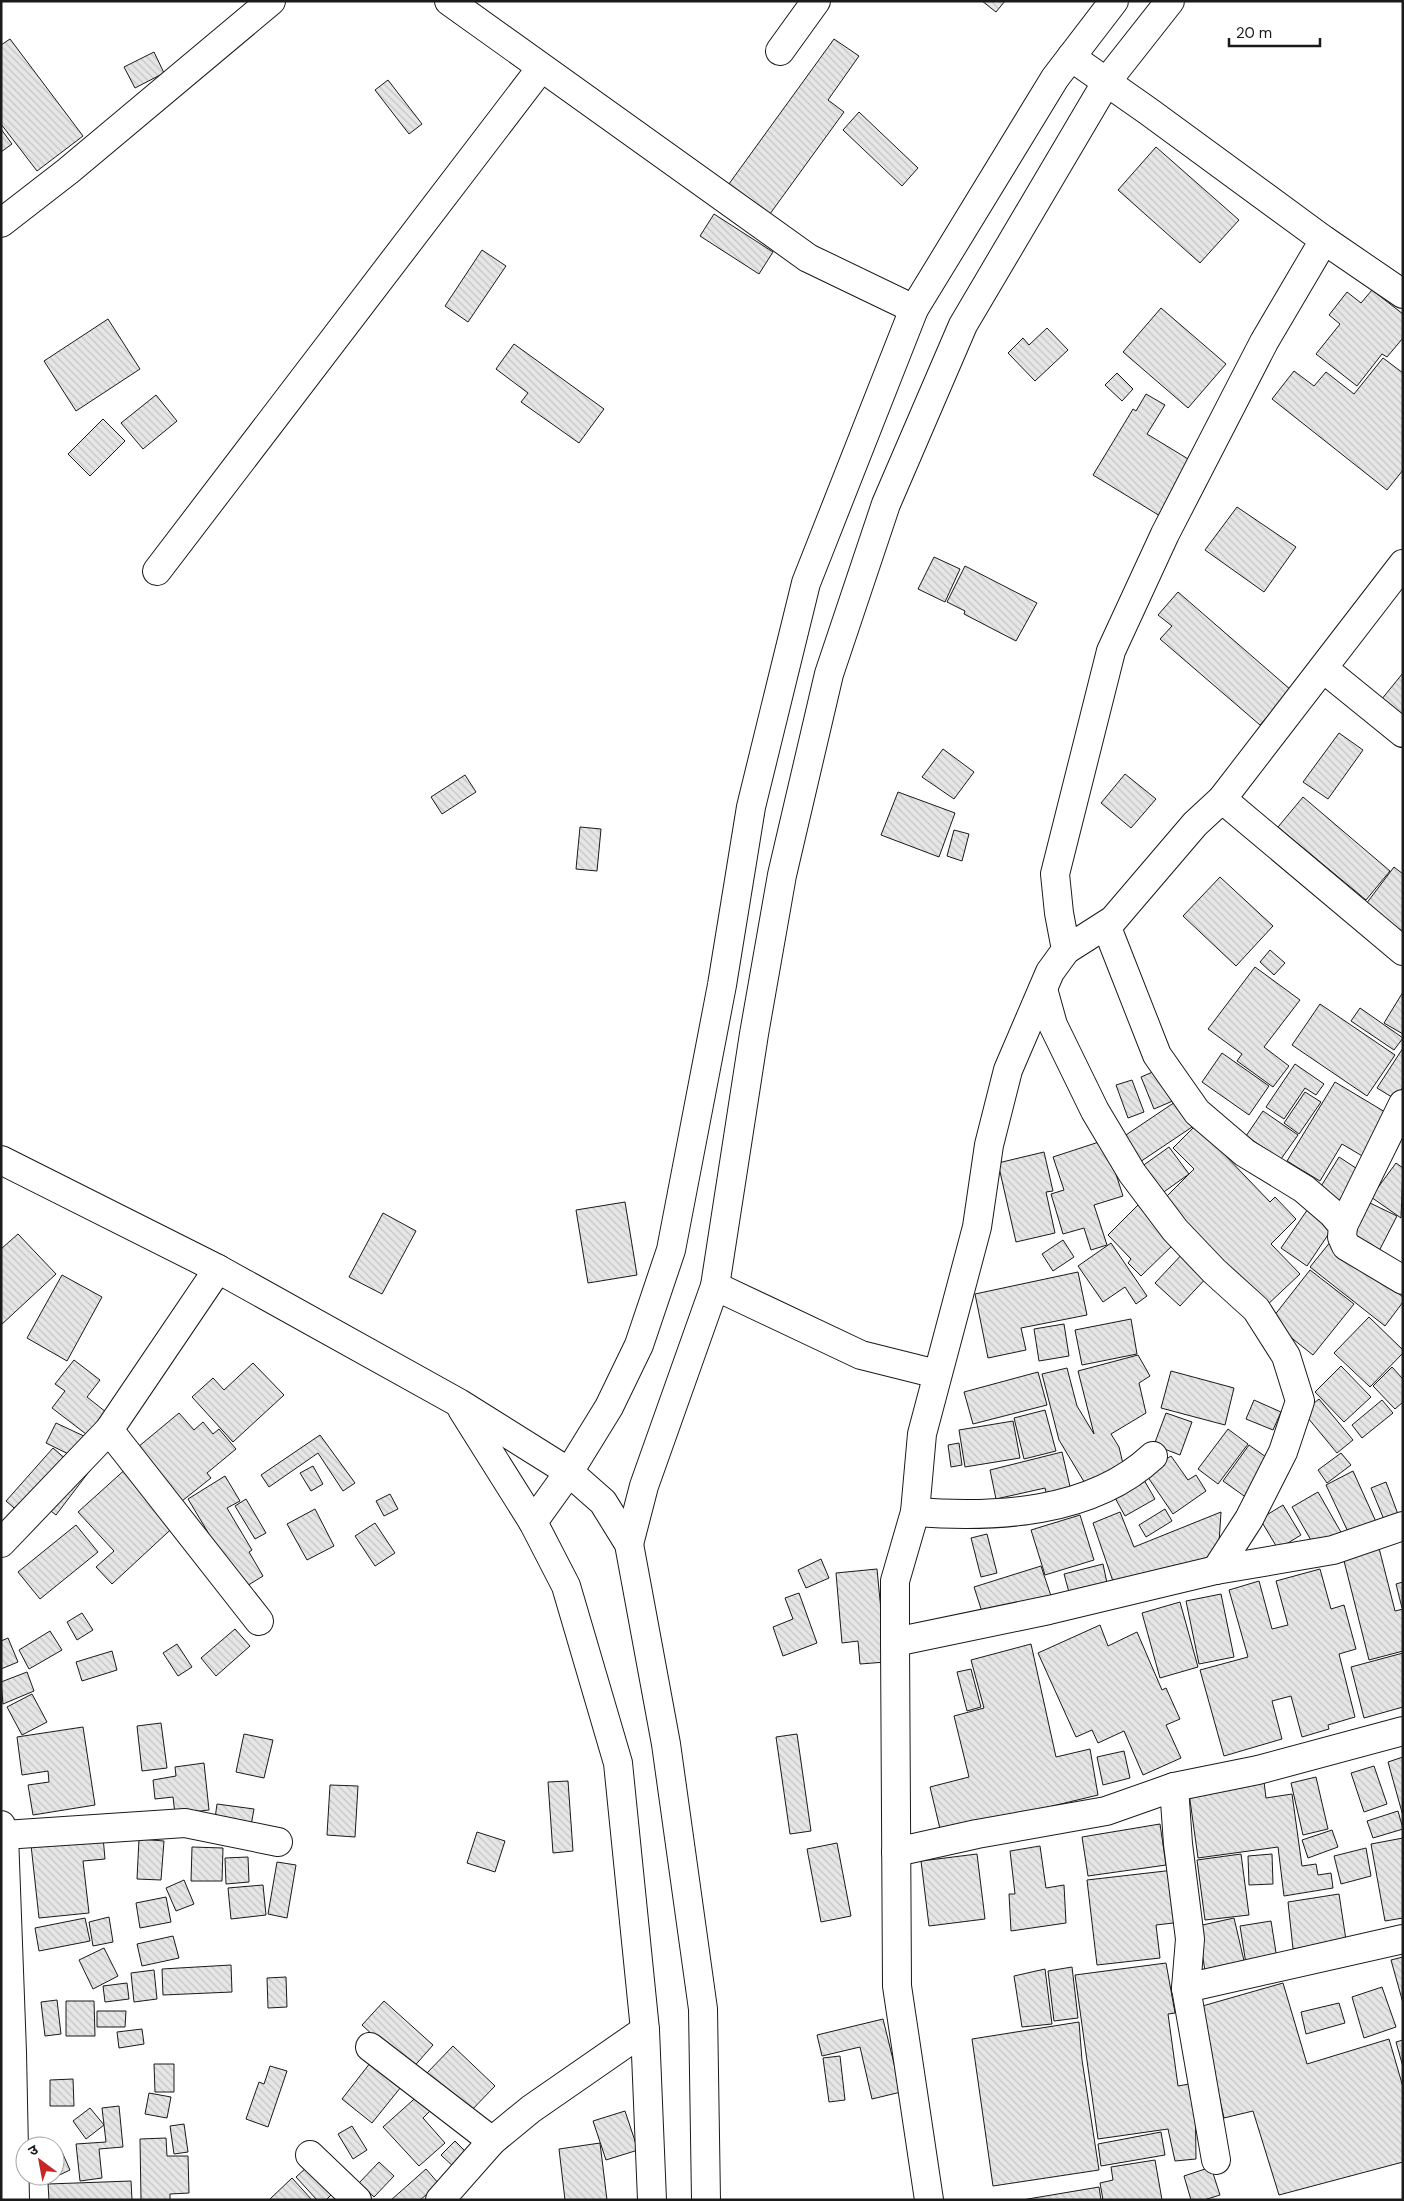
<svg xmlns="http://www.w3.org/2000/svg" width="1404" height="2201" viewBox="0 0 1404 2201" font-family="'DM Sans','Noto Sans Devanagari',sans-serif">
  <defs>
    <pattern id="building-back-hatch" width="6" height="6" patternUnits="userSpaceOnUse" patternTransform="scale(1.25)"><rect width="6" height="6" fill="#e6e6e6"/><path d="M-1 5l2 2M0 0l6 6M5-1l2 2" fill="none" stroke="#c5c5c5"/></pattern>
  </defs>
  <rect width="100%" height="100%" fill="#fff"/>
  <!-- building -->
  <g fill="url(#building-back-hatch)" stroke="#1a1a1a">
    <polygon points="982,1 1005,1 996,12"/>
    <polygon points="10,39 83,136 37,171 1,124 1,45"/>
    <polygon points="834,39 859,56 828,100 844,112 767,218 726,188"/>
    <polygon points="154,52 164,73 135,88 124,67"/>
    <polygon points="388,80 422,124 409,134 375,90"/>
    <polygon points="859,112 918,168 902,186 843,130"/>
    <polygon points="1,129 12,144 1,152"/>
    <polygon points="1156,147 1239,220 1200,263 1118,190"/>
    <polygon points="714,214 773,252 759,274 700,236"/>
    <polygon points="482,250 506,266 468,322 445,306"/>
    <polygon points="1372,290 1403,314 1403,338 1387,357 1382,354 1357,386 1316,354 1340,324 1329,315 1347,292 1361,303"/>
    <polygon points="1161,308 1226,364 1188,408 1123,352"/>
    <polygon points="108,319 140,369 76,411 44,361"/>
    <polygon points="1047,328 1068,350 1035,381 1008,353 1023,338 1029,345"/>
    <polygon points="514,344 604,409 579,443 521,402 528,393 496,369"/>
    <polygon points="1383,358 1403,373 1403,470 1387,490 1272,399 1294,371 1314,386 1326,372 1354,394"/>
    <polygon points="1117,373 1133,389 1122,401 1105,385"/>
    <polygon points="1146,394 1165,405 1147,434 1198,465 1165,519 1093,475 1133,409 1136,411"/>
    <polygon points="156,395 177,421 143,449 121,423"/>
    <polygon points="103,419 125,441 90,476 68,454"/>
    <polygon points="1237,507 1296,547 1264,592 1205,550"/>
    <polygon points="934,557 960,569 945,602 918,589"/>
    <polygon points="965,566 1037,603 1016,641 964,614 965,611 947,602"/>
    <polygon points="1178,592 1291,690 1260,725 1160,639 1172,626 1158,615"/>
    <polygon points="1403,673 1403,717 1381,700"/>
    <polygon points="1339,733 1363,750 1328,799 1303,782"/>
    <polygon points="943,749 974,772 954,799 922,777"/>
    <polygon points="1125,774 1156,799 1131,828 1101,803"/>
    <polygon points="465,775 476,792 442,814 431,797"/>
    <polygon points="898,792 955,813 939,857 881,835"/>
    <polygon points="1303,797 1390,871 1366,900 1278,827"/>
    <polygon points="580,827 601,829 597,871 576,869"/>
    <polygon points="954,830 969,834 962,861 947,856"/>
    <polygon points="1394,867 1403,874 1403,932 1366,904"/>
    <polygon points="1220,877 1273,926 1236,966 1183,916"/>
    <polygon points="1270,950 1285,963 1274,975 1260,962"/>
    <polygon points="1255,967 1300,1000 1264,1047 1289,1066 1273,1087 1237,1061 1242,1054 1208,1029"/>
    <polygon points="1403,992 1403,1034 1384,1023"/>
    <polygon points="1320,1004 1395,1055 1367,1096 1292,1045"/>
    <polygon points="1360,1008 1403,1038 1394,1050 1351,1021"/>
    <polygon points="1403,1048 1403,1087 1395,1099 1377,1088"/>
    <polygon points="1222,1053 1269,1086 1249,1115 1202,1082"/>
    <polygon points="1295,1064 1324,1084 1316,1095 1305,1088 1284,1119 1266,1107"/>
    <polygon points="1162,1068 1175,1100 1154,1109 1141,1077"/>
    <polygon points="1132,1080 1144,1112 1128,1118 1116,1085"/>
    <polygon points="1335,1082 1390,1115 1364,1157 1342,1144 1320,1181 1287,1161"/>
    <polygon points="1305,1092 1321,1102 1299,1134 1284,1123"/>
    <polygon points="1181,1098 1198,1123 1137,1164 1120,1139"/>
    <polygon points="1263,1111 1298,1135 1281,1159 1246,1136"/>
    <polygon points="1196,1125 1270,1202 1275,1197 1296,1219 1271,1244 1300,1274 1264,1308 1159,1204 1194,1169 1173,1148"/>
    <polygon points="1105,1140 1123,1196 1094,1205 1107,1245 1091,1250 1084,1228 1063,1234 1051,1194 1064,1190 1053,1157"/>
    <polygon points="1169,1147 1189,1174 1161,1194 1141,1167"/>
    <polygon points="1044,1152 1053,1191 1046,1192 1055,1233 1016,1242 998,1163"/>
    <polygon points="1339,1157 1365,1174 1346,1204 1320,1188"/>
    <polygon points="1396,1163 1403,1168 1401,1218 1371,1197"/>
    <polygon points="625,1202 637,1275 588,1283 576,1210"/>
    <polygon points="1370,1203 1397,1216 1378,1253 1351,1240"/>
    <polygon points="1139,1204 1176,1242 1141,1276 1128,1263 1131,1259 1108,1235"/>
    <polygon points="1310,1206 1336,1223 1307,1266 1281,1248"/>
    <polygon points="383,1213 416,1231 382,1294 349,1277"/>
    <polygon points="18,1234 56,1274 1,1325 1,1249"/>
    <polygon points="1063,1240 1074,1257 1053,1271 1042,1254"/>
    <polygon points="1331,1241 1403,1297 1403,1302 1385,1326 1310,1267"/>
    <polygon points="1111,1243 1147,1296 1136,1304 1125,1287 1103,1302 1078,1266"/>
    <polygon points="1186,1250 1210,1274 1180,1306 1155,1283"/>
    <polygon points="1310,1270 1354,1304 1313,1355 1270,1321"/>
    <polygon points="1078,1272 1087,1315 1021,1328 1026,1350 988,1358 975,1294"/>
    <polygon points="62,1275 102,1297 67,1361 27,1338"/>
    <polygon points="1369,1317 1403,1350 1403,1353 1370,1387 1334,1353"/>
    <polygon points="1131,1319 1137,1354 1082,1365 1075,1330"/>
    <polygon points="1064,1324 1069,1356 1039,1361 1034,1329"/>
    <polygon points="1138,1355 1150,1376 1139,1383 1146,1413 1111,1434 1119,1447 1124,1468 1089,1490 1059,1440 1042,1374 1067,1368 1077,1406 1094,1434 1078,1371"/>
    <polygon points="74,1360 100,1380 87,1397 121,1424 103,1447 52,1408 65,1391 55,1384"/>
    <polygon points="253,1363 284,1395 233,1442 192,1397 213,1378 224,1390"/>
    <polygon points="1341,1366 1371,1397 1344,1422 1315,1392"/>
    <polygon points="1392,1367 1403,1379 1403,1402 1395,1409 1373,1386"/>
    <polygon points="1171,1371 1234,1388 1225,1425 1161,1408"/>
    <polygon points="1038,1372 1047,1405 973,1424 964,1392"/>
    <polygon points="1319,1399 1353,1440 1337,1453 1303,1412"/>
    <polygon points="1254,1400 1281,1412 1273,1430 1246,1419"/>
    <polygon points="1382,1400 1393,1413 1362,1438 1352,1425"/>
    <polygon points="1045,1410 1056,1451 1024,1459 1014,1418"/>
    <polygon points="179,1413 194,1430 203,1422 213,1434 219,1429 236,1449 207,1473 211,1478 182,1501 138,1447"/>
    <polygon points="1166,1413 1192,1422 1180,1455 1154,1445"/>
    <polygon points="1013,1421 1020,1458 965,1467 959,1430"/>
    <polygon points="56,1423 103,1445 93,1466 46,1443"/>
    <polygon points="1228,1429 1248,1444 1218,1484 1198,1469"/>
    <polygon points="320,1435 355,1483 343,1491 318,1453 269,1487 261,1475"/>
    <polygon points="959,1443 962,1465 951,1467 948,1445"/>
    <polygon points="1249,1445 1273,1462 1247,1498 1223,1481"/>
    <polygon points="53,1448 68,1461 21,1514 6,1501"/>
    <polygon points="1062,1452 1072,1495 1048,1501 1045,1488 996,1499 990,1470"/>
    <polygon points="1341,1453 1351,1465 1327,1483 1318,1470"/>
    <polygon points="1171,1456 1188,1480 1196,1475 1206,1491 1173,1514 1145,1473"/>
    <polygon points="129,1466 180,1521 112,1584 96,1567 114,1551 78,1512"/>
    <polygon points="313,1466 323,1484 311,1491 300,1473"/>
    <polygon points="91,1469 56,1515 43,1505"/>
    <polygon points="1353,1471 1377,1524 1350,1536 1326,1485"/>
    <polygon points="225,1476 240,1501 227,1508 252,1550 249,1552 263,1576 242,1589 188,1499"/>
    <polygon points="1144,1480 1155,1499 1125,1516 1114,1496"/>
    <polygon points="1386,1482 1399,1517 1385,1522 1371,1488"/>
    <polygon points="1318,1492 1342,1534 1316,1549 1292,1507"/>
    <polygon points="390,1494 398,1509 384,1516 376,1501"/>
    <polygon points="246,1499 266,1533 255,1539 235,1506"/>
    <polygon points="1283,1505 1301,1535 1278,1549 1260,1519"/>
    <polygon points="315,1509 334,1546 307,1560 287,1524"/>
    <polygon points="1165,1509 1172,1521 1146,1537 1139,1525"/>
    <polygon points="1120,1512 1134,1547 1221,1512 1219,1543 1206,1562 1117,1593 1093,1523"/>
    <polygon points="1080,1515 1094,1560 1045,1575 1031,1530"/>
    <polygon points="375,1523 395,1553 375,1566 355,1536"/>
    <polygon points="76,1525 98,1552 40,1599 18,1572"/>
    <polygon points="987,1534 997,1573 981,1577 971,1538"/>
    <polygon points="1379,1548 1395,1611 1403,1609 1403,1651 1369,1660 1343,1557"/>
    <polygon points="821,1559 829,1578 806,1588 798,1570"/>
    <polygon points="1103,1564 1108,1588 1070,1596 1064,1574"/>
    <polygon points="1041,1566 1052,1599 984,1618 974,1587"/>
    <polygon points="877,1569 886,1662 860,1664 858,1641 842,1643 836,1573"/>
    <polygon points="1320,1569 1331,1609 1344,1605 1356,1649 1339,1654 1355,1717 1328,1725 1329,1729 1302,1737 1291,1696 1272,1701 1282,1739 1224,1756 1200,1670 1248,1657 1229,1590 1259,1581 1272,1629 1288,1625 1276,1581"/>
    <polygon points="1403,1582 1403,1607 1402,1608 1396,1584"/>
    <polygon points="799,1593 817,1643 783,1656 773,1627 793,1619 785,1598"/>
    <polygon points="1221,1594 1234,1657 1199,1664 1186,1601"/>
    <polygon points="1180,1602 1198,1667 1160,1678 1142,1613"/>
    <polygon points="82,1613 93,1630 77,1640 67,1622"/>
    <polygon points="1100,1625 1108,1646 1137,1632 1162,1690 1166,1688 1180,1719 1166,1725 1181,1758 1143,1775 1124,1731 1098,1743 1092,1730 1076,1737 1038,1653"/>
    <polygon points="235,1629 250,1646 216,1676 201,1658"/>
    <polygon points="50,1631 62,1650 29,1669 19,1650"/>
    <polygon points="8,1638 18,1662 1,1669 1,1641"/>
    <polygon points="177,1644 192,1667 178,1676 163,1653"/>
    <polygon points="1031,1644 1056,1757 1090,1749 1098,1795 941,1833 930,1787 969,1777 954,1716 984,1708 971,1660"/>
    <polygon points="112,1651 117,1670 82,1681 76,1662"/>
    <polygon points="1403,1653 1403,1707 1364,1718 1351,1667"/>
    <polygon points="971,1669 981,1707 967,1711 957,1672"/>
    <polygon points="27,1672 34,1691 3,1704 1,1682"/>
    <polygon points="32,1694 47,1722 22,1735 7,1707"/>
    <polygon points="161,1723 167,1768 142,1771 137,1726"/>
    <polygon points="83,1727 95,1805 33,1815 28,1785 49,1782 48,1771 22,1775 17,1737"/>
    <polygon points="244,1734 273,1740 264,1778 236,1772"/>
    <polygon points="797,1734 811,1831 790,1834 776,1737"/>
    <polygon points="1124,1751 1130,1778 1103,1785 1097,1757"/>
    <polygon points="1403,1757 1403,1816 1388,1762"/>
    <polygon points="204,1763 209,1810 175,1814 173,1797 155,1799 153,1780 176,1776 175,1767"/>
    <polygon points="1374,1766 1387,1804 1364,1812 1351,1773"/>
    <polygon points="1316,1777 1328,1829 1303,1835 1291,1783"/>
    <polygon points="568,1781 573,1851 553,1853 548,1782"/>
    <polygon points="1264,1782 1266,1798 1292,1794 1302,1866 1316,1864 1318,1875 1331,1873 1333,1888 1284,1896 1278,1847 1198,1858 1189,1793"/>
    <polygon points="330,1785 358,1786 355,1837 327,1835"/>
    <polygon points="217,1804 254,1809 250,1831 214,1826"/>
    <polygon points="1398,1811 1403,1829 1373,1838 1367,1821"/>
    <polygon points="1160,1824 1166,1865 1088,1876 1082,1837"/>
    <polygon points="1332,1830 1338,1847 1308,1858 1302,1840"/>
    <polygon points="477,1832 505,1841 495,1872 467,1863"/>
    <polygon points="103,1837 105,1859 83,1861 89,1913 39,1918 31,1845"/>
    <polygon points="1403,1838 1403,1918 1385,1921 1371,1844"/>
    <polygon points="139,1839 164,1841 161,1880 137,1879"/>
    <polygon points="837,1843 851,1916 821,1922 807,1849"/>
    <polygon points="1040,1846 1046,1888 1064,1885 1066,1923 1011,1931 1009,1894 1015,1894 1010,1851"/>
    <polygon points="192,1847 223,1848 222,1881 191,1881"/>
    <polygon points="1366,1848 1371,1876 1341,1884 1334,1856"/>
    <polygon points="977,1854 985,1919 929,1926 921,1861"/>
    <polygon points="1241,1854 1249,1915 1205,1920 1197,1860"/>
    <polygon points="1272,1854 1273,1884 1249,1885 1248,1856"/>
    <polygon points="248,1857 249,1882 226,1884 225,1858"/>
    <polygon points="277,1862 296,1865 287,1918 268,1914"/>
    <polygon points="1174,1870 1182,1922 1156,1925 1160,1958 1097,1965 1087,1880"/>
    <polygon points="184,1880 194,1904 176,1911 166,1888"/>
    <polygon points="263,1885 266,1915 231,1919 228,1888"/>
    <polygon points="1339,1894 1346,1940 1293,1949 1288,1902"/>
    <polygon points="166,1897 171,1922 140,1928 136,1903"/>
    <polygon points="109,1917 113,1942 93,1946 89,1922"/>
    <polygon points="85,1918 90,1941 39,1951 35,1928"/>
    <polygon points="1234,1918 1245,1965 1205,1971 1198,1926"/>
    <polygon points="1271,1921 1277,1959 1246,1964 1240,1926"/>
    <polygon points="173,1936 179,1958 142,1966 137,1944"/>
    <polygon points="104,1948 118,1976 93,1989 79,1960"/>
    <polygon points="1403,1957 1403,2003 1391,1960"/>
    <polygon points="1166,1963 1175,2013 1168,2014 1178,2086 1195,2083 1196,2159 1175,2161 1168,2129 1098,2139 1075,1975"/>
    <polygon points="231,1965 232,1992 163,1995 162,1969"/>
    <polygon points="1072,1967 1078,2018 1054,2021 1048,1971"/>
    <polygon points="1045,1969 1052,2024 1022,2027 1014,1976"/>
    <polygon points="154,1970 157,1999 134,2002 131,1973"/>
    <polygon points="286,1977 287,2007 268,2008 267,1978"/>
    <polygon points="127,1983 129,1999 105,2002 103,1986"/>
    <polygon points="1283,1983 1307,2064 1389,2039 1403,2087 1403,2162 1279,2195 1253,2111 1224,2118 1199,2007"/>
    <polygon points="1382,1987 1396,2027 1364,2038 1352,1997"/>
    <polygon points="57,2000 61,2034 45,2036 41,2002"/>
    <polygon points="66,2001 94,2001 95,2036 66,2036"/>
    <polygon points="384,2001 433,2045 411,2070 362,2025"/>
    <polygon points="1339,2003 1345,2023 1306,2034 1301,2012"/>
    <polygon points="97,2011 126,2011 125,2027 97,2027"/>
    <polygon points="883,2019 901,2092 872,2099 860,2047 822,2056 817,2035"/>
    <polygon points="1079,2022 1082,2060 1099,2170 993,2186 972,2039"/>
    <polygon points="142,2029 144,2044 119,2048 117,2032"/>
    <polygon points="1403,2040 1403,2067 1396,2042"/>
    <polygon points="453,2046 495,2086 468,2114 426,2074"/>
    <polygon points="840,2056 845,2100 829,2102 823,2058"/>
    <polygon points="374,2058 405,2082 372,2123 342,2099"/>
    <polygon points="154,2064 174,2064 174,2092 155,2092"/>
    <polygon points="270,2066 287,2071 268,2127 246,2119 259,2082 264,2084"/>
    <polygon points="73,2079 74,2106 50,2106 50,2080"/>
    <polygon points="422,2092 435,2106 423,2118 445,2143 419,2166 383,2127"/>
    <polygon points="149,2093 171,2097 167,2118 145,2114"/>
    <polygon points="119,2106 123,2147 99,2149 102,2178 80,2181 76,2144 106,2142 102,2108"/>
    <polygon points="90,2108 104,2125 86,2139 73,2121"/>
    <polygon points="625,2111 638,2150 606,2160 593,2121"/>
    <polygon points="184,2124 188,2152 174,2154 170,2126"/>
    <polygon points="352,2126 367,2150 353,2159 338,2134"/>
    <polygon points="1161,2132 1165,2155 1101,2166 1098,2144"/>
    <polygon points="166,2138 167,2156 188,2156 189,2193 170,2194 170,2200 141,2200 140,2139"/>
    <polygon points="455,2141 468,2154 455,2168 441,2155"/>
    <polygon points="600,2143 607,2200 565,2200 559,2149"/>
    <polygon points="62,2152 70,2170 51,2179 50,2176 55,2176 55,2156"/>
    <polygon points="1155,2160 1162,2200 1103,2200 1100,2183 1113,2180 1111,2167"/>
    <polygon points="379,2162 394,2176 374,2197 359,2183"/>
    <polygon points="307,2167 331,2195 326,2200 317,2200 296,2177"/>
    <polygon points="1211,2167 1220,2195 1204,2200 1191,2200 1184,2176"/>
    <polygon points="426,2169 439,2184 420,2200 391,2200"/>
    <polygon points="292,2178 312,2200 269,2200"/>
    <polygon points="131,2181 132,2200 49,2200 48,2184"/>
    <polygon points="1099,2187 1101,2200 1022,2200"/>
  </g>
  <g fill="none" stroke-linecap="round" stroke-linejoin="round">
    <!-- minor casing -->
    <g stroke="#1a1a1a" stroke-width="30">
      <g id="minor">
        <polyline points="449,1 808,258 914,309"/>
        <polyline points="780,51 816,1"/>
        <polyline points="1,223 68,171 271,1"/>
        <polyline points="1324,240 1403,294"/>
        <polyline points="157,571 541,68"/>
        <polyline points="1324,669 1403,733"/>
        <polyline points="1222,799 1403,951"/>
        <polyline points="1106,925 1157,1055 1197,1112 1245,1153 1304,1189 1332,1213 1343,1226 1342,1237 1346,1246 1403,1280"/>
        <polyline points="1066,950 1113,920 1195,824 1222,799 1403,564"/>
        <polyline points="1043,989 1053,1025 1095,1111 1132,1173 1175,1230 1214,1271 1256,1309 1286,1356 1300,1401 1283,1452 1249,1519 1216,1570"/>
        <polyline points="1343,1226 1403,1104"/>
        <polyline points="715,1286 861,1355 937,1374"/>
        <polyline points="109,1430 259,1621"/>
        <path d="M 915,1512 C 995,1518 1091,1514 1153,1456"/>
        <polyline points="1,1543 109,1430 218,1269"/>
        <polyline points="895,1642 895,1581 915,1512 922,1434 977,1227 989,1145 1008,1070 1050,972 1066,950 1059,913 1055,874 1111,651 1165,534 1264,342 1324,240 1148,111 1071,57"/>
        <polyline points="1174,1787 1178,1844 1190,1939 1186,1988 1403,1939"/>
        <polyline points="1,1825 4,1835 12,2052 15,2200"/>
        <polyline points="4,1835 185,1823 278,1842"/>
        <polyline points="896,1852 977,1834 1106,1811 1174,1787 1258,1770 1403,1731"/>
        <polyline points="1186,1988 1216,2160"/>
        <polyline points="370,2047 492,2141"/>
        <polyline points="310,2155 357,2200"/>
        <polyline points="440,2200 492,2141 531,2109 645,2030"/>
        <polyline points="929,2200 897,1986 895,1642 1049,1610 1216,1570 1333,1550 1403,1526"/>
      </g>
    </g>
    <!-- tertiary casing -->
    <g stroke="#1a1a1a" stroke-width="30">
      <g id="tertiary">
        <polyline points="533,1522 569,1472 609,1407 639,1345 671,1250 722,985 751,807 806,583 914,309 1055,78 1114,1"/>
        <polyline points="629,1544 644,1486 715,1286 754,1034 782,875 829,674 886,504 963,325 1107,81 1170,1"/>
      </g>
    </g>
    <!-- secondary casing -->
    <g stroke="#1a1a1a" stroke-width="30">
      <g id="secondary">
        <polyline points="1,1160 218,1269 459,1403 569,1472 603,1502 629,1544 666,1744 703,2009 706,2200"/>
        <polyline points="462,1409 533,1522 566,1586 618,1763 645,2030 652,2200"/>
      </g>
    </g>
    <!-- minor -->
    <use href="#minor" stroke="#fff" stroke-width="28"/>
    <!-- tertiary -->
    <use href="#tertiary" stroke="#fff" stroke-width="28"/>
    <!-- secondary -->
    <use href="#secondary" stroke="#fff" stroke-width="28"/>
  </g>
  <!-- border -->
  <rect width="1404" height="2201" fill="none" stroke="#1a1a1a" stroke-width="5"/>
  <!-- north arrow -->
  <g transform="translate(40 2161) rotate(328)"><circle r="24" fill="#ffffff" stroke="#a3a3a3"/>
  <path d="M0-4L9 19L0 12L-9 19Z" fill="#c62828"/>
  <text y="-8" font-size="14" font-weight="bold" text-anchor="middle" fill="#1a1a1a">उ</text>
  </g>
  <!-- scale -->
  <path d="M1229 38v8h91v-8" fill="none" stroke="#1a1a1a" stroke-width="2.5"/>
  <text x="1236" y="38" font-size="15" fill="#1a1a1a" stroke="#ffffff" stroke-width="4" paint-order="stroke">20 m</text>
</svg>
